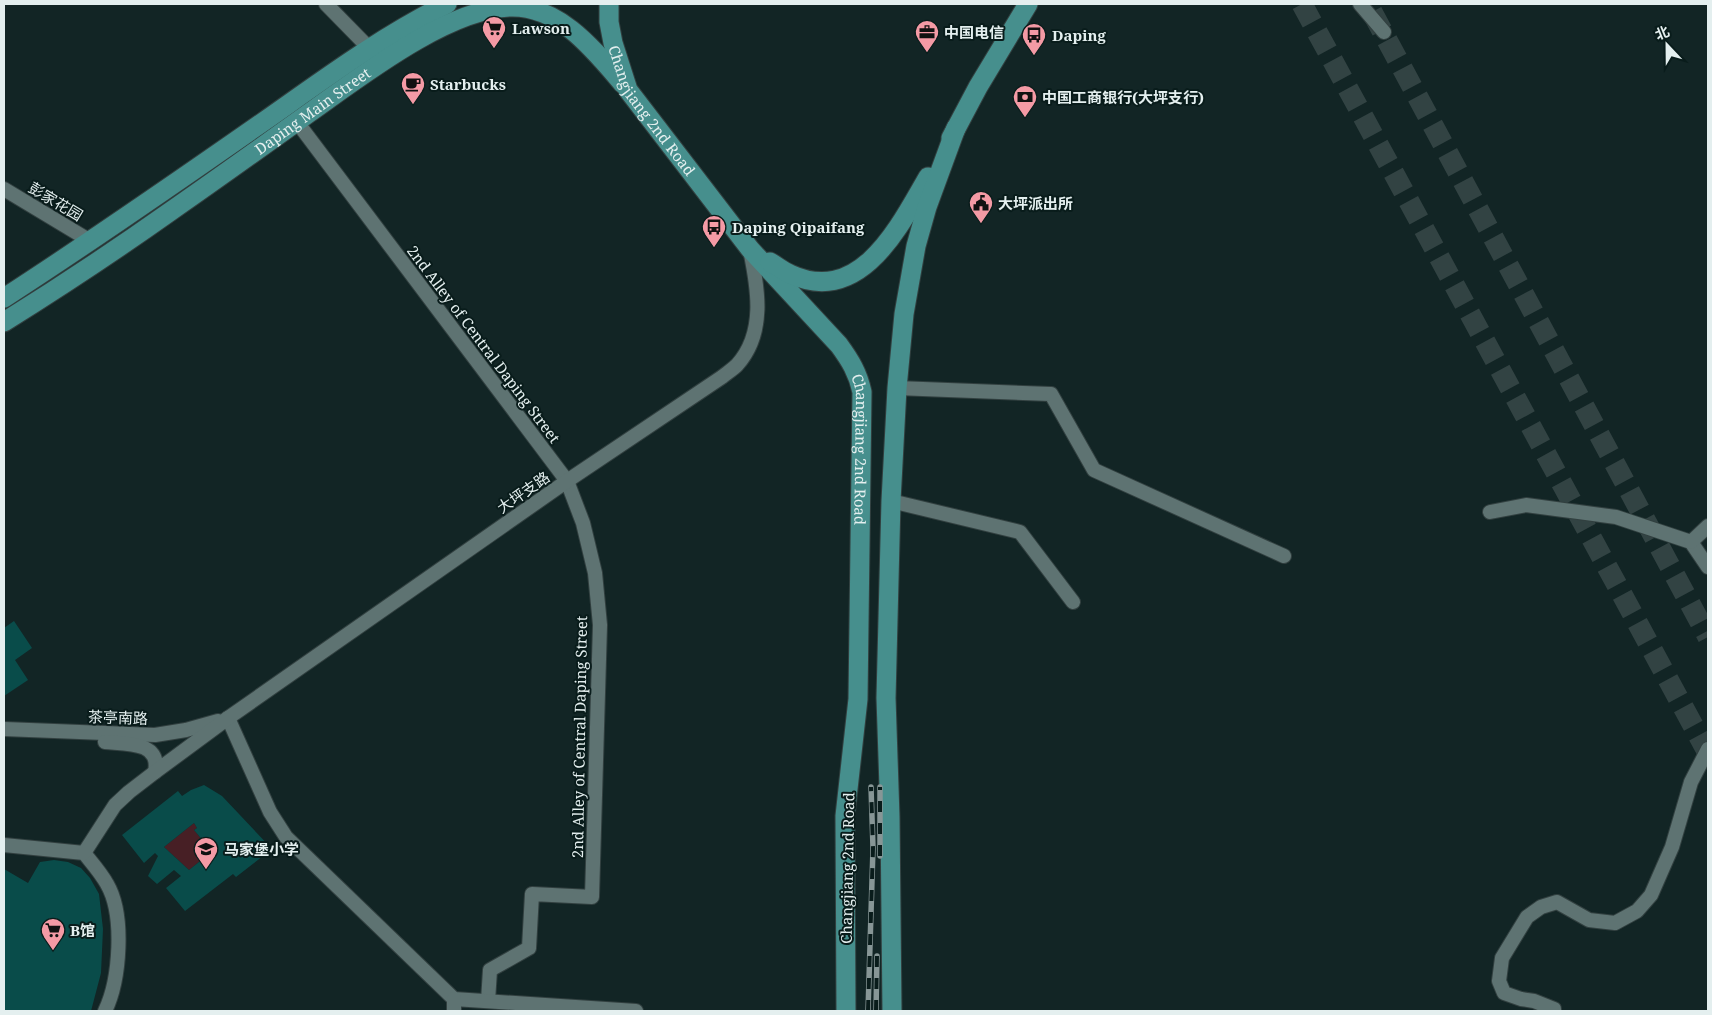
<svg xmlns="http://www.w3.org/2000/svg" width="1712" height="1015" viewBox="0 0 1712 1015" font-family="'Noto Serif','Noto Sans SC',serif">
  <rect width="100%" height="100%" fill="#122525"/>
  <!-- garden -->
  <polygon fill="#471f25" points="194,823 197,828 194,830 209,848 211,846 214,850 189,870 164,847"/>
  <!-- building -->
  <g fill="#094c4a" fill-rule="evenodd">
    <polygon points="14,621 32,648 15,660 28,680 4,696 4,628"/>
    <path d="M 204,785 L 222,796 L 272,849 L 236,877 L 233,874 L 185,911 L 166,888 L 181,876 L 174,870 L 157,884 L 148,876 L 158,856 L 155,853 L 144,863 L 122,835 L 178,791 L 182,796 L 191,790 ZM 194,823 L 197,828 L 194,830 L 209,848 L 211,846 L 214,850 L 189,870 L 164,847 Z"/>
    <polygon points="54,860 68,862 81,868 90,878 99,894 103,929 101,973 91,1011 4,1011 4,869 28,883 40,862"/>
  </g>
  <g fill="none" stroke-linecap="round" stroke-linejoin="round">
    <!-- highway-tunnel -->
    <g stroke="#324343" stroke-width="21" stroke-dasharray="21 11" stroke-linecap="butt">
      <polyline points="1302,4 1708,753"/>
      <polyline points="1372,12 1708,637"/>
    </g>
    <!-- minor casing -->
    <g stroke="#324040" stroke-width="16">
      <g id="minor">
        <polyline points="326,4 369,48"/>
        <polyline points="1360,4 1384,32"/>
        <polyline points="297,122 567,481 583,523 595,573 600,625 592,897 532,894 529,948 490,970 488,1001"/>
        <polyline points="4,189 92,242"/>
        <polyline points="897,388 1051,394 1094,470 1284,556"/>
        <polyline points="891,501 1020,532 1073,602"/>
        <polyline points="1490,512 1526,505 1616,517 1691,542 1708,567"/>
        <polyline points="1691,542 1708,526"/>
        <polyline points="228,718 270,812 286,837 454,999 636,1011"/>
        <polyline points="4,729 155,735 186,730 218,721"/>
        <path d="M 105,742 C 126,744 161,741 155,772"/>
        <path d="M 4,845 L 84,853 C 92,863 101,873 107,884 C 125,915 120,980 105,1011"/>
        <path d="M 84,853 L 115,805 L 129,792 L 155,772 L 228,718 L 567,481 L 722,377 C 727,373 733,369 737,365 C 766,333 758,288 750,250"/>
        <polyline points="454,1011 454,999"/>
        <polyline points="1554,1011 1554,1009 1534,1001 1521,999 1504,993 1499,981 1502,958 1527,917 1541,907 1557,902 1589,920 1615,923 1637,911 1651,895 1672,847 1691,782 1708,749"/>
      </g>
    </g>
    <!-- major casing -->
    <g stroke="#324040" stroke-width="21">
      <g id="major">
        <path id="s1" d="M 609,4 L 609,22 L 613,43 L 628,90 L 750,249 L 839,345 C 850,360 858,373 862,392 L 858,699 L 845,816 L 846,1011"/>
        <polyline points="951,138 978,87 1028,4"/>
        <path d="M 770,262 C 777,266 783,271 790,274 C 861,307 900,225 928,177"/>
        <path d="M 4,298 C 92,241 177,182 263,122 C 323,80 382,36 447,4"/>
        <path id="s2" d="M 4,322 C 60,287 116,250 171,211 C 217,179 263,146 309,113 C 360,77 448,8 511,7 C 560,6 594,50 623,84"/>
        <polyline points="892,1011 890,817 886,698 891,501 897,388 904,314 916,246 927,207 956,128"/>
      </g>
    </g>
    <!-- minor -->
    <use href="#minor" stroke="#5e7372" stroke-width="14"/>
    <!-- major -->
    <use href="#major" stroke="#468f8d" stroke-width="19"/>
    <!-- rail casing -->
    <g stroke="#879696" stroke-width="5.5">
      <g id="rail">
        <polyline points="880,856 880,787"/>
        <polyline points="868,1011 873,848 871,787"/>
        <polyline points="876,1011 877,956"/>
      </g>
    </g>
    <!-- rail -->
    <use href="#rail" stroke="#091c1b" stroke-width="4" stroke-dasharray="11" stroke-linecap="butt"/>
  </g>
  <!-- icons -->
  <defs>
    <g id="supermarket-pin" transform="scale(1.25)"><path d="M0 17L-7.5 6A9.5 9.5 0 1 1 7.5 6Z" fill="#f49aa5" stroke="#091c1b"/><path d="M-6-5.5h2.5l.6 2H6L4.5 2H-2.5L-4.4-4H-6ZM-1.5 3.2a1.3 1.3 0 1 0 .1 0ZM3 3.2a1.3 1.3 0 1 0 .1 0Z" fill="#111"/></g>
    <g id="office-pin" transform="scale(1.25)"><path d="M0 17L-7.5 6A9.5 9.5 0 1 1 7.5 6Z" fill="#f49aa5" stroke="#091c1b"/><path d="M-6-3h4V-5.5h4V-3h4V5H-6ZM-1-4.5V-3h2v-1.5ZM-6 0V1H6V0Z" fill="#111"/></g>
    <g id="bus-pin" transform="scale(1.25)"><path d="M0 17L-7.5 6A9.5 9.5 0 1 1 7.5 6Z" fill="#f49aa5" stroke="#091c1b"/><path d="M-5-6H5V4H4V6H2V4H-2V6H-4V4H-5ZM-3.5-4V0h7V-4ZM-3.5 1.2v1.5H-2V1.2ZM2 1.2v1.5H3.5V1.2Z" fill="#111"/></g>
    <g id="cafe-pin" transform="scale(1.25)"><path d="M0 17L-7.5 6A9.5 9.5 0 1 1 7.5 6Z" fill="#f49aa5" stroke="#091c1b"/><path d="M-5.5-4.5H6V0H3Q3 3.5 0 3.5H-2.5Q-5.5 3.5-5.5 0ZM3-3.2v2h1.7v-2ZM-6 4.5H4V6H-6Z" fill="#111"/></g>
    <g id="bank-pin" transform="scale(1.25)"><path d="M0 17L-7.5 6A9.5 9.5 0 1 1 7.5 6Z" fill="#f49aa5" stroke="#091c1b"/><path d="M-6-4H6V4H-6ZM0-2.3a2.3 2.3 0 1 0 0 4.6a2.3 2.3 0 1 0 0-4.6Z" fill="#111"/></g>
    <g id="civic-pin" transform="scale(1.25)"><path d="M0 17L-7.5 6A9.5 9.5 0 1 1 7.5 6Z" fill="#f49aa5" stroke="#091c1b"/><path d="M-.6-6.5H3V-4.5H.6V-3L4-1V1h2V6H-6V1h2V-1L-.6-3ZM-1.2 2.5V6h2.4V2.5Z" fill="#111"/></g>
    <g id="school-pin" transform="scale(1.25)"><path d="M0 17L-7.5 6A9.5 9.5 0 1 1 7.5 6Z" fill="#f49aa5" stroke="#091c1b"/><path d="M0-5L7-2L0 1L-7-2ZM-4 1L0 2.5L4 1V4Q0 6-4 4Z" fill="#111"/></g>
  </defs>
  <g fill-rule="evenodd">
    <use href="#supermarket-pin" x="494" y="28"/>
    <use href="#office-pin" x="927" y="32"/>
    <use href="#bus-pin" x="1034" y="35"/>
    <use href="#cafe-pin" x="413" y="84"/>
    <use href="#bank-pin" x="1025" y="97"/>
    <use href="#civic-pin" x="981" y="203"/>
    <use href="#bus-pin" x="714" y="227"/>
    <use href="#school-pin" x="206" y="849"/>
    <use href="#supermarket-pin" x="53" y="930"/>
  </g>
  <g text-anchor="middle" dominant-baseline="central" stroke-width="4" stroke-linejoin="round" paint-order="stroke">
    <!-- poi labels -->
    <g font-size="15" font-weight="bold" fill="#e4efef" stroke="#091c1b" text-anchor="start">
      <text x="512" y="28">Lawson</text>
      <text x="944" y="32">中国电信</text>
      <text x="1052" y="35">Daping</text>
      <text x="430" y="84">Starbucks</text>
      <text x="1042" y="97">中国工商银行(大坪支行)</text>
      <text x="998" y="203">大坪派出所</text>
      <text x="732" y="227">Daping Qipaifang</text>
      <text x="224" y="849">马家堡小学</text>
      <text x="70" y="930">B馆</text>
    </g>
    <!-- street labels -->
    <g font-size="15" fill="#e4efef" stroke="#091c1b">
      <text stroke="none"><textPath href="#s1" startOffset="118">Changjiang 2nd Road</textPath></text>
      <text stroke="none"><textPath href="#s2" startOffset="374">Daping Main Street</textPath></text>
      <text transform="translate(56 201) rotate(31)">彭家花园</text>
      <text transform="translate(484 344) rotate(53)">2nd Alley of Central Daping Street</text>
      <text stroke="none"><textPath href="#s1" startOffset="530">Changjiang 2nd Road</textPath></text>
      <text transform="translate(523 492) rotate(-35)">大坪支路</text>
      <text transform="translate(118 717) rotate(2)">茶亭南路</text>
      <text transform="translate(579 737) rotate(-89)">2nd Alley of Central Daping Street</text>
      <text transform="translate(847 868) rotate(-89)">Changjiang 2nd Road</text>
    </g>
  </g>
  <!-- border -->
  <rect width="1712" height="1015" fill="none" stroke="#e4efef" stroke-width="10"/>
  <!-- north arrow -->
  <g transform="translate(1667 45) rotate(338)" stroke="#091c1b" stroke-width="4" paint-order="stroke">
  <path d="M0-4L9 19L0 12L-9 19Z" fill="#e4efef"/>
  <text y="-8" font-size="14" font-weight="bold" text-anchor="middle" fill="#e4efef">北</text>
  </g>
</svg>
